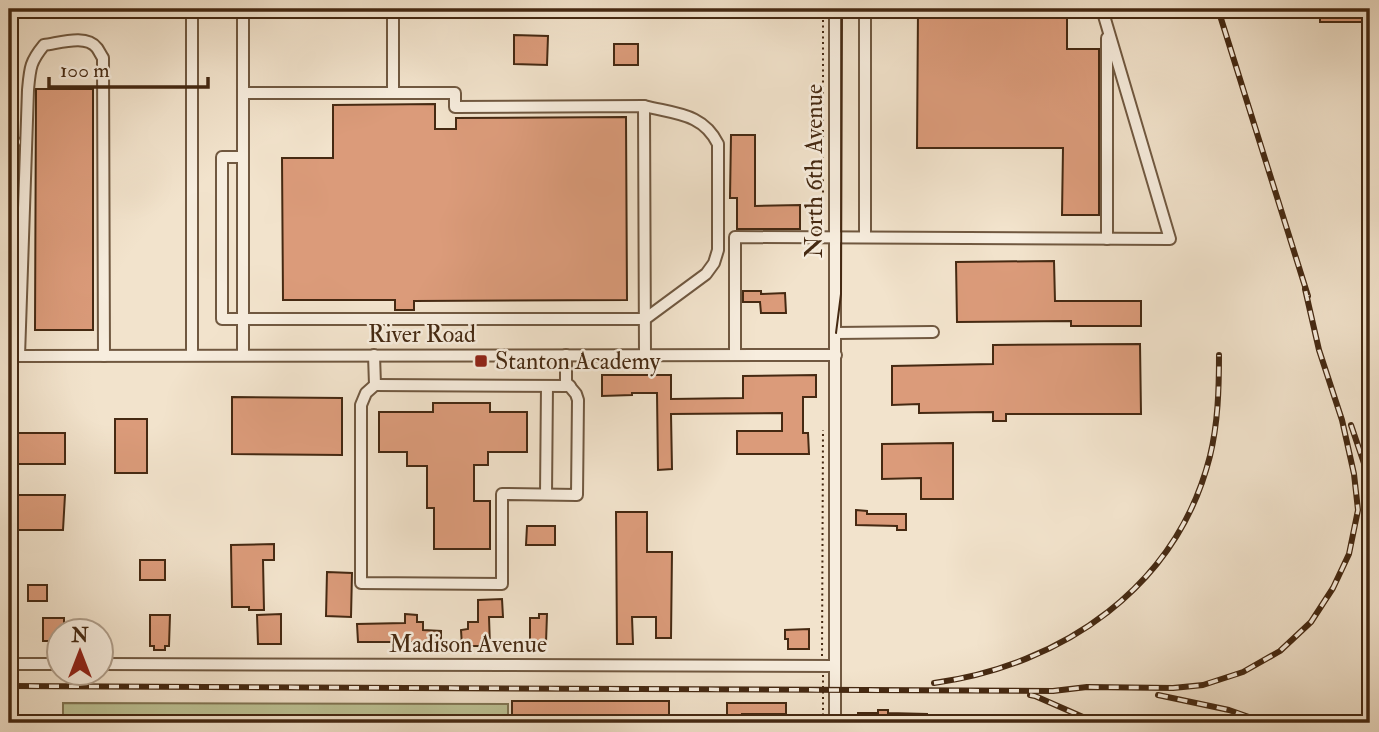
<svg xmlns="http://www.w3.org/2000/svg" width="1379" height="732" viewBox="0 0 1379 732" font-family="'IM FELL Double Pica',serif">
  <rect width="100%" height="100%" fill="#f2e3cc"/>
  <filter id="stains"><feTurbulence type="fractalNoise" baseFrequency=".00286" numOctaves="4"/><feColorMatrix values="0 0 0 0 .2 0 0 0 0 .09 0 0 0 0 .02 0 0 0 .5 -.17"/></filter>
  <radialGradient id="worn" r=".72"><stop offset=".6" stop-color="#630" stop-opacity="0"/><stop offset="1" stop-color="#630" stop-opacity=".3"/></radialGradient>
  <!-- green -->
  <polygon fill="#bdc396" stroke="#817654" stroke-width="2" points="63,703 508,704 508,723 63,723"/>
  <!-- building -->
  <g fill="#db9b7a" stroke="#452912" stroke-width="2">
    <polygon points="918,9 1067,9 1067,49 1099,49 1099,215 1062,215 1063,148 917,148"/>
    <rect x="1320" y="9" width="50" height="13"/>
    <polygon points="514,35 548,36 547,65 514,64"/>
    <rect x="614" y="44" width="24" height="21"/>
    <polygon points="36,89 93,89 93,330 35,330"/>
    <polygon points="435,104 435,129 456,129 456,118 626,117 627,300 414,301 414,310 395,310 395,300 283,300 282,158 333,158 333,105"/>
    <polygon points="731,135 755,135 755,206 800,205 800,229 737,229 737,198 730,198"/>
    <polygon points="1054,261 1055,301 1141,301 1141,326 1071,326 1071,321 957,322 956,262"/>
    <polygon points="743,291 761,291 761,294 785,293 786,313 761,313 760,302 743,302"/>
    <polygon points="1140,344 1141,414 1006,414 1006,421 993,421 993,412 919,413 919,404 892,405 892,366 993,364 993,345"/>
    <polygon points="602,375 671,375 671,399 743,398 743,376 816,375 816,397 803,397 803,433 808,433 809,454 737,454 737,431 782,431 782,413 671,414 672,469 658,470 657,393 632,393 632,395 602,396"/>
    <polygon points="232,397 342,398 342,455 232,454"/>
    <polygon points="433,403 490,403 490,412 527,412 527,452 488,452 488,465 474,465 474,501 490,501 490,549 434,549 434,508 427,508 427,466 407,466 407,452 379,452 379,412 433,412"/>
    <rect x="115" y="419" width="32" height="54"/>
    <rect x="9" y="433" width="56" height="31"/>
    <polygon points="953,443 953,499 921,499 921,478 882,479 882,444"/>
    <polygon points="9,495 65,495 63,530 9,530"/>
    <polygon points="856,510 867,511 867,514 906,514 906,530 897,530 897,526 856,525"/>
    <polygon points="616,512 647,512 647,552 672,552 671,638 656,638 656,617 632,617 633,644 617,644"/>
    <polygon points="527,526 555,526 555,545 526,545"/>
    <polygon points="274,544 274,560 263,560 264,610 249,610 249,607 232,607 231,545"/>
    <rect x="140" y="560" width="25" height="20"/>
    <polygon points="327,572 352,573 351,617 326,616"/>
    <rect x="28" y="585" width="19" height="16"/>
    <polygon points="502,599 503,617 489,617 490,646 462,646 461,630 468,629 468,622 478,622 478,600"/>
    <polygon points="281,614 281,644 258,644 257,615"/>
    <polygon points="405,614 417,615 417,622 423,622 423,630 441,631 441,642 358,642 357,624 405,623"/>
    <polygon points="539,614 547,614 546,643 530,643 530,618 539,618"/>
    <polygon points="150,615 170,615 169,646 165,646 165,650 154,650 154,646 150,646"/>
    <polygon points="43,618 64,618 64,631 60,631 60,645 49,645 49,641 43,641"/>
    <polygon points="809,629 809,649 788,649 788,639 785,639 785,630"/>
    <rect x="512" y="701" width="157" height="22"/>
    <polygon points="727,703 786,703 786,714 742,714 742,717 727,717"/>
    <polygon points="878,710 888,710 888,713 927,714 927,723 858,723 858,713 878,713"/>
  </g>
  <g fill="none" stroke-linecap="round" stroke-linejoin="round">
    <!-- minor casing -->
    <g stroke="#705840" stroke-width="14">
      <g id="minor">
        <polyline points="192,9 192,355"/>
        <polyline points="243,9 243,93"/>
        <polyline points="393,9 393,93"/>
        <polyline points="835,9 835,723"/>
        <polyline points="865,9 865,237"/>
        <polyline points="9,11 21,11 29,9"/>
        <polyline points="835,11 865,11"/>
        <polyline points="9,141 15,142"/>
        <path d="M 243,157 L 222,157 L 222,319 L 645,319 L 706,274 L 714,263 L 718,250 L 718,144 C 703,113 675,114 644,106"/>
        <polyline points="1107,239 1107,38"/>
        <polyline points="836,333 933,332"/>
        <polyline points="243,355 243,93 455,93 455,107 644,106 645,355"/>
        <polyline points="374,355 375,385 366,393 361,405 361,583 502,584 502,494 577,495 578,400 576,394 566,382 566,355"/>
        <polyline points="735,355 735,237 1170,239 1102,9"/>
        <polyline points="9,356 836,355"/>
        <path d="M 19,356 L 28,90 C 30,68 30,62 44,45 C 60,43 86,34 97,48 C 99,51 101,55 103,58 L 104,356"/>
        <polyline points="375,385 570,386"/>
        <polyline points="546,494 547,386"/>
        <polyline points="9,664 60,664"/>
        <polyline points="102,664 834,666"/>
      </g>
    </g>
    <!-- path -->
    <g stroke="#452912" stroke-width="2" stroke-dasharray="2 3.5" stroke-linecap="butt">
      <polyline points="823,9 823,211"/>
      <polyline points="822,656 823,430"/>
      <polyline points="823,675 823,723"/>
    </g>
    <!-- minor -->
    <use href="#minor" stroke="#f7edde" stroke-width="10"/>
    <!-- tram -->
    <polyline stroke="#452912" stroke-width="2" points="836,333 841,294 842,9"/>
    <!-- rail casing -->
    <g stroke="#452912" stroke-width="6">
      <g id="rail">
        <polyline points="1218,9 1308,296"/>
        <polyline points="1351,425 1370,481"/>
        <path d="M 934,683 C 1063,665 1177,587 1210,456 C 1218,423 1219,389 1219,355"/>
        <polyline points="9,686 1053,691 1087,687 1173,688 1203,685 1243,672 1280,651 1311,622 1333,588 1349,554 1358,510 1354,474 1342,420 1319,350 1305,289"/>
        <polyline points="1030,695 1035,696 1083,717 1090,723"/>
        <polyline points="1158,695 1229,710 1266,723"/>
      </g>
    </g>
    <!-- rail -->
    <use href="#rail" stroke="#f7edde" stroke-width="3.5" stroke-dasharray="10" stroke-linecap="butt"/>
  </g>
  <!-- markers -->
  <rect fill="#8f2418" stroke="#f7edde" stroke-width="2.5" x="474" y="354" width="14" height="14" rx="3.5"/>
  <g text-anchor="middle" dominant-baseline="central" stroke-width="5" stroke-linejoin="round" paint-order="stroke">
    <!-- street labels -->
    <g font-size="24" fill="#452912" stroke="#f7edde">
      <text transform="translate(814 171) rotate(-90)">North 6th Avenue</text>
      <text x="422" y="334">River Road</text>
      <text x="468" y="644">Madison Avenue</text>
    </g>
    <!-- poi labels -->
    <g font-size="24" fill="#452912" stroke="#f7edde" text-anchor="start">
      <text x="495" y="361">Stanton Academy</text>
    </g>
  </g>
  <!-- margin -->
  <rect width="1379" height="732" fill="none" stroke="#f2e3cc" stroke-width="35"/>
  <rect x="10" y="10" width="1358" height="711" fill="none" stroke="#452912" stroke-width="3.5"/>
  <rect x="18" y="18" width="1344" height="697" fill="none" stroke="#452912" stroke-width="2"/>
  <!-- north arrow -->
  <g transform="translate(80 652)"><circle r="33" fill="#f7edde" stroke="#b09f8c" stroke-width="2"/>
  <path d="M0-5L12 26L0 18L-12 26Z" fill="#8f2418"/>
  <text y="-10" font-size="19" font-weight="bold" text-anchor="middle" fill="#452912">N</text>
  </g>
  <!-- scale -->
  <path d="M49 77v10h159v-10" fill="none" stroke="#452912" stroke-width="3.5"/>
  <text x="60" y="77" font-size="21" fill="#452912" stroke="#f7edde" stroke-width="5" paint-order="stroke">100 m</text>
  <rect width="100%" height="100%" filter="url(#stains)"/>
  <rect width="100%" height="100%" fill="url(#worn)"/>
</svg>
